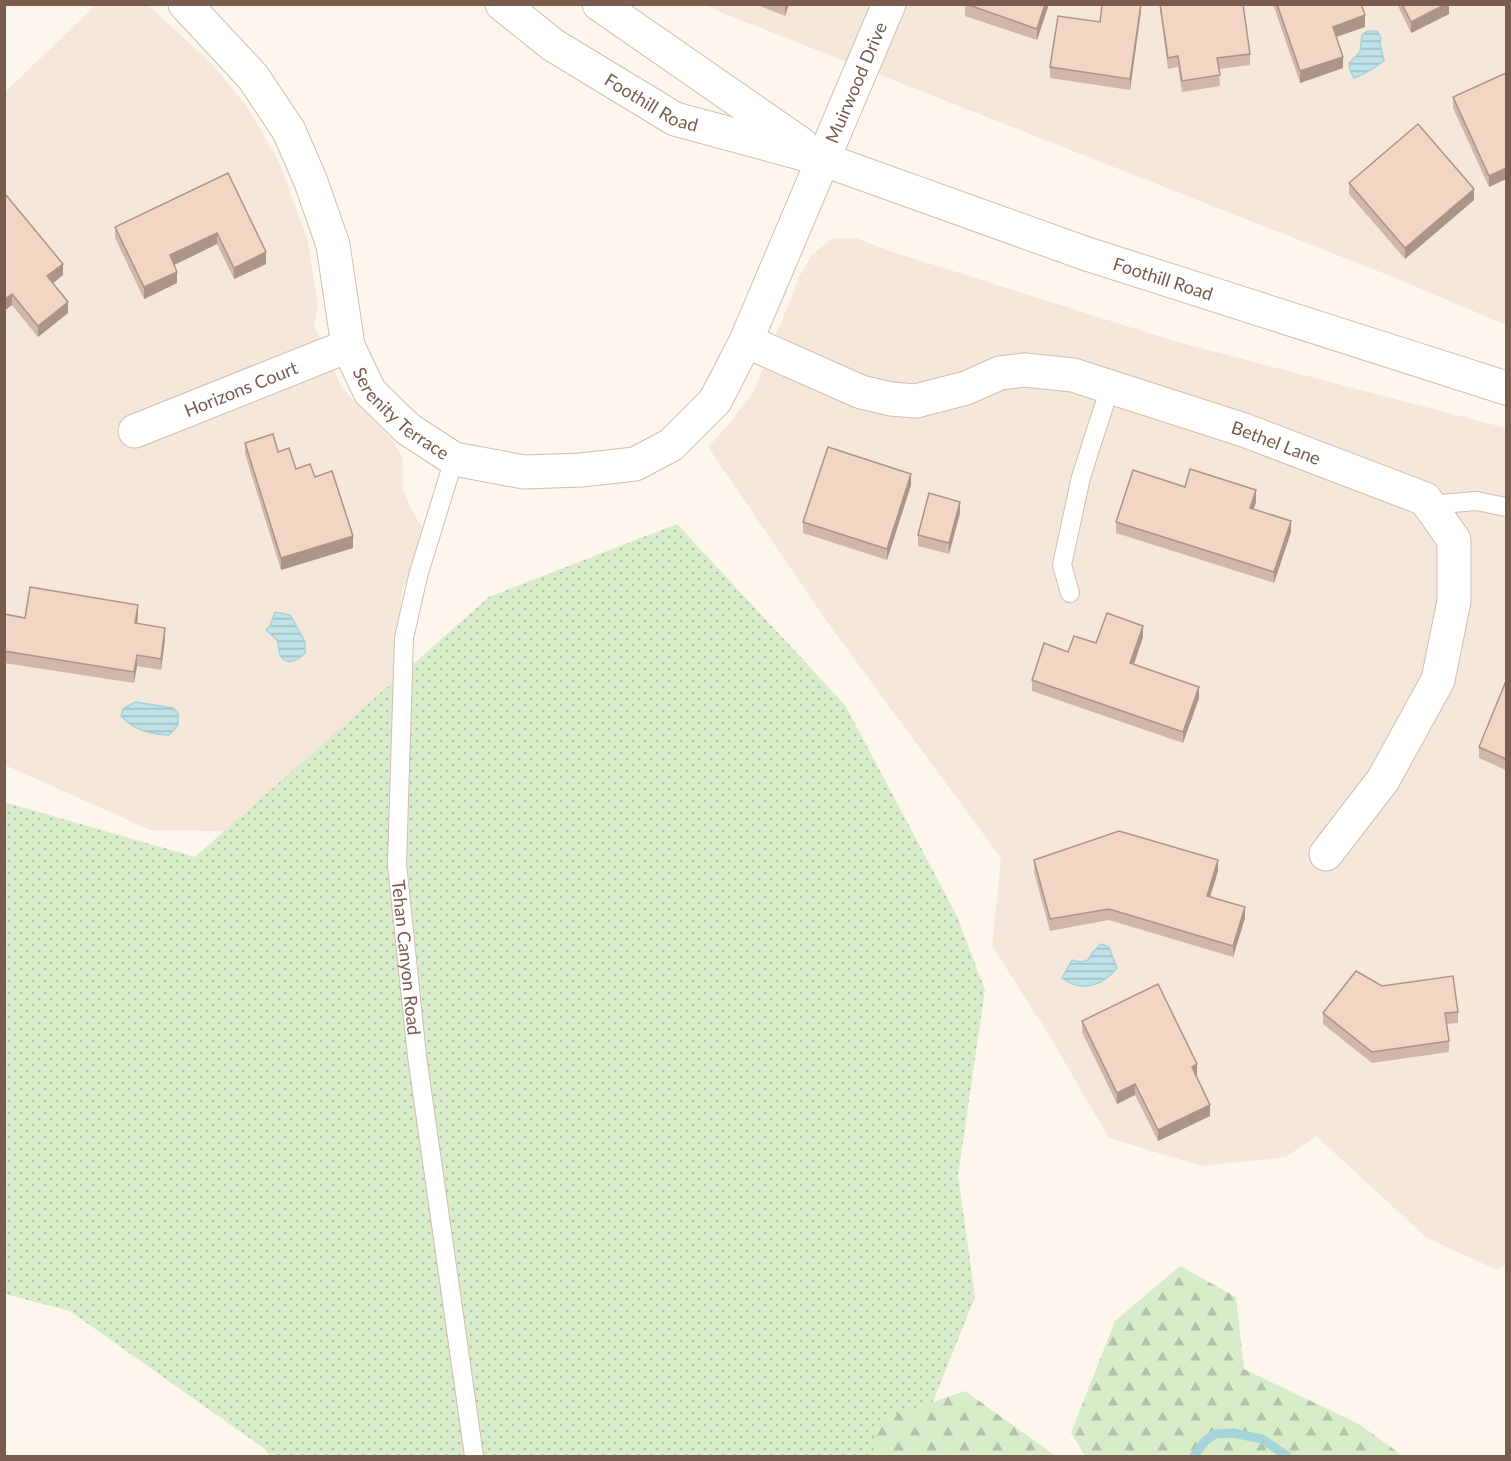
<svg xmlns="http://www.w3.org/2000/svg" width="1511" height="1461" viewBox="0 0 1511 1461" font-family="Lato,sans-serif">
  <defs>
    <pattern id="grass-dots" width="8" height="8" patternUnits="userSpaceOnUse" patternTransform="scale(1.5)"><rect width="8" height="8" fill="#d8ecc9"/><path d="M2 2h.1M6 6h.1" fill="none" stroke="#b4c2a5" stroke-width="1.8" stroke-linecap="round"/></pattern>
    <pattern id="forest-firs" width="22" height="20" patternUnits="userSpaceOnUse" patternTransform="scale(1.5)"><rect width="22" height="20" fill="#d8ecc9"/><path d="M5 1l3.5 6h-7zM16 11l3.5 6h-7z" fill="#b4c2a5"/></pattern>
    <pattern id="water-rules" width="6" height="5" patternUnits="userSpaceOnUse" patternTransform="scale(1.5)"><rect width="6" height="5" fill="#bfe3e8"/><path d="M0 2.5h6" fill="none" stroke="#a0bbbe"/></pattern>
  </defs>
  <rect width="100%" height="100%" fill="#fdf6ec"/>
  <!-- residential -->
  <g fill="#f5e8da">
    <polygon points="96,5 148,5 211,63 248,108 280,164 308,242 318,305 314,325 341,386 358,405 393,441 403,459 403,489 412,511 425,531 402,592 379,834 150,830 5,765 5,92"/>
    <polygon points="707,5 1506,5 1506,325 1403,281 715,10"/>
    <polygon points="856,238 890,251 1174,341 1506,428 1506,1265 1497,1270 1427,1238 1316,1136 1286,1157 1201,1166 1109,1138 1046,1030 992,946 1001,858 830,626 708,447 730,423 753,393 800,275 812,255 831,239"/>
  </g>
  <!-- grass -->
  <polygon fill="url(#grass-dots)" points="677,524 845,705 957,916 985,990 958,1176 975,1297 911,1456 270,1456 265,1449 70,1311 5,1294 4,802 195,857 489,597"/>
  <!-- forest -->
  <g fill="url(#forest-firs)">
    <polygon points="1180,1266 1236,1297 1244,1369 1359,1424 1403,1456 1085,1456 1071,1433 1115,1321"/>
    <polygon points="965,1391 1056,1456 873,1456 877,1421"/>
  </g>
  <!-- water -->
  <g fill="url(#water-rules)" stroke="#a5d3da" stroke-width="1.5">
    <path d="M 1368,31 L 1377,31 L 1381,38 L 1380,43 L 1384,61 C 1375,67 1364,75 1354,78 L 1350,70 L 1349,63 L 1360,52 L 1362,35 Z"/>
    <path d="M 275,612 L 290,615 L 305,642 L 305,653 C 298,660 286,667 280,655 C 278,650 279,644 277,640 C 275,637 269,633 266,630 L 270,626 Z"/>
    <path d="M 135,702 L 173,708 L 178,713 L 178,725 L 169,735 C 150,734 135,731 121,716 L 123,709 Z"/>
    <path d="M 1101,944 L 1109,947 L 1117,968 C 1102,986 1082,993 1062,978 L 1072,960 L 1081,962 L 1088,960 L 1093,952 Z"/>
  </g>
  <g fill="none" stroke-linecap="round" stroke-linejoin="round">
    <!-- stream -->
    <polyline stroke="#a5d3da" stroke-width="9" points="1194,1456 1205,1441 1215,1434 1233,1433 1262,1439 1287,1456"/>
    <!-- service casing -->
    <g stroke="#d1beb0" stroke-width="20">
      <g id="service">
        <path id="s1" d="M 454,459 L 418,576 L 404,638 L 397,864 L 417,1056 L 474,1456"/>
        <polyline points="1429,505 1476,501 1506,507"/>
        <polyline points="1070,593 1062,565 1081,477 1110,387"/>
      </g>
    </g>
    <!-- minor casing -->
    <g stroke="#d1beb0" stroke-width="35">
      <g id="minor">
        <path id="s2" d="M 185,4 L 253,77 L 289,131 L 311,182 L 333,245 L 348,346 L 370,392 L 408,429 L 454,459 L 524,472 L 581,470 L 635,464 L 671,445 L 715,401 L 746,341 L 889,4"/>
        <path id="s3" d="M 746,341 L 861,392 L 891,399 L 916,401 L 966,388 L 1000,373 L 1025,370 L 1073,375 L 1244,430 L 1425,499 L 1454,540 L 1454,601 L 1438,680 L 1383,780 L 1326,854"/>
        <path id="s4" d="M 135,431 L 348,346"/>
      </g>
    </g>
    <!-- secondary casing -->
    <g stroke="#d6c0b0" stroke-width="35">
      <g id="secondary">
        <path id="s5" d="M 502,4 L 553,45 L 675,119 L 822,159 L 1084,253 L 1506,388"/>
        <polyline points="599,4 801,144"/>
      </g>
    </g>
    <!-- service -->
    <use href="#service" stroke="#fff" stroke-width="18"/>
    <!-- minor -->
    <use href="#minor" stroke="#fff" stroke-width="33"/>
    <!-- secondary -->
    <use href="#secondary" stroke="#fff" stroke-width="33"/>
  </g>
  <!-- wall -->
  <g fill="#d1b7a8">
    <polygon points="755,4 789,4 785,16"/>
    <polygon points="965,4 1049,4 1037,40 965,16"/>
    <polygon points="1141,4 1141,11 1130,90 1050,78 1050,67 1100,22"/>
    <polygon points="1160,4 1243,4 1250,54 1250,65 1219,69 1220,86 1182,92 1178,67 1168,69 1160,10"/>
    <polygon points="1273,4 1361,4 1365,27 1336,37 1343,68 1300,83"/>
    <polygon points="1397,4 1449,4 1449,14 1411,33"/>
    <polygon points="1506,73 1506,179 1489,187 1453,108 1453,97"/>
    <polygon points="228,173 266,264 234,279 217,244 174,265 177,283 144,299 115,238 115,227"/>
    <polygon points="1349,183 1474,200 1405,259 1349,194"/>
    <polygon points="4,196 63,275 53,283 68,313 38,337 12,305 4,311"/>
    <polygon points="245,443 278,452 296,469 315,477 353,548 281,570 245,454"/>
    <polygon points="911,485 887,560 803,533 803,522"/>
    <polygon points="1185,487 1256,502 1254,509 1291,532 1274,583 1116,533 1116,522"/>
    <polygon points="960,513 949,554 918,546 918,535"/>
    <polygon points="4,614 25,618 138,616 137,624 165,640 161,670 137,666 134,683 4,663"/>
    <polygon points="1143,637 1134,665 1199,698 1183,743 1032,691 1032,680 1096,643"/>
    <polygon points="1506,681 1506,770 1479,758 1479,747"/>
    <polygon points="1034,860 1218,871 1210,896 1245,918 1233,957 1109,920 1050,931 1034,872"/>
    <polygon points="1382,986 1458,1012 1458,1023 1447,1024 1449,1041 1449,1052 1372,1063 1323,1024 1323,1013"/>
    <polygon points="1082,1021 1197,1075 1196,1076 1210,1116 1158,1141 1135,1095 1117,1104 1082,1032"/>
  </g>
  <!-- shaded-wall -->
  <g fill="#aa9588">
    <polygon points="785,4 789,4 785,16"/>
    <polygon points="1045,4 1049,4 1037,40 1037,29"/>
    <polygon points="1141,4 1141,11 1130,90 1130,79"/>
    <polygon points="1446,4 1449,4 1449,14 1411,33 1411,22"/>
    <polygon points="1365,15 1365,27 1333,38 1333,27"/>
    <polygon points="1343,57 1343,68 1300,83 1300,71"/>
    <polygon points="1506,168 1506,179 1489,187 1489,176"/>
    <polygon points="1474,189 1474,200 1405,259 1405,248"/>
    <polygon points="217,233 217,244 170,267 170,255"/>
    <polygon points="266,252 266,264 234,279 234,268"/>
    <polygon points="63,264 63,275 47,288 47,276"/>
    <polygon points="177,272 177,283 144,299 144,287"/>
    <polygon points="12,294 12,305 4,311 4,300"/>
    <polygon points="68,302 68,313 38,337 38,326"/>
    <polygon points="911,474 911,485 887,560 887,549"/>
    <polygon points="1256,490 1256,502 1250,519 1250,508"/>
    <polygon points="960,502 960,513 949,554 949,543"/>
    <polygon points="1291,521 1291,532 1274,583 1274,572"/>
    <polygon points="353,536 353,548 281,570 281,558"/>
    <polygon points="138,605 138,616 135,634 135,623"/>
    <polygon points="1143,626 1143,637 1130,675 1130,663"/>
    <polygon points="165,628 165,640 161,670 161,659"/>
    <polygon points="137,655 137,666 134,683 134,672"/>
    <polygon points="1199,687 1199,698 1183,743 1183,732"/>
    <polygon points="1218,860 1218,871 1207,907 1207,896"/>
    <polygon points="1245,907 1245,918 1233,957 1233,946"/>
    <polygon points="1197,1064 1197,1075 1192,1078 1192,1067"/>
    <polygon points="1135,1084 1135,1095 1117,1104 1117,1093"/>
    <polygon points="1210,1105 1210,1116 1158,1141 1158,1130"/>
  </g>
  <!-- building -->
  <g fill="#f3d5c3" stroke="#aa9588" stroke-width="1.5">
    <polygon points="966,4 1045,4 1037,29"/>
    <polygon points="1102,4 1141,4 1130,79 1050,67 1058,16 1100,22"/>
    <polygon points="1160,4 1243,4 1250,54 1217,58 1220,75 1182,81 1178,56 1168,58"/>
    <polygon points="1277,4 1361,4 1365,15 1333,27 1343,57 1300,71"/>
    <polygon points="1402,4 1446,4 1411,22"/>
    <polygon points="1506,73 1506,168 1489,176 1453,97"/>
    <polygon points="1418,124 1474,189 1405,248 1349,183"/>
    <polygon points="228,173 266,252 234,268 217,233 170,255 177,272 144,287 115,227"/>
    <polygon points="6,195 63,264 47,276 68,302 38,326 12,294 4,300 4,196"/>
    <polygon points="273,434 278,452 289,448 296,469 310,464 315,477 332,471 353,536 281,558 245,443"/>
    <polygon points="828,447 911,474 887,549 803,522"/>
    <polygon points="1190,469 1256,490 1250,508 1291,521 1274,572 1116,522 1133,470 1185,487"/>
    <polygon points="929,493 960,502 949,543 918,535"/>
    <polygon points="30,587 138,605 135,623 165,628 161,659 137,655 134,672 4,651 4,614 25,618"/>
    <polygon points="1107,613 1143,626 1130,663 1199,687 1183,732 1032,680 1044,643 1068,652 1074,636 1096,643"/>
    <polygon points="1506,681 1506,759 1479,747"/>
    <polygon points="1119,831 1218,860 1207,896 1245,907 1233,946 1109,909 1050,919 1034,860"/>
    <polygon points="1356,971 1382,986 1453,976 1458,1012 1445,1013 1449,1041 1372,1052 1323,1013"/>
    <polygon points="1158,984 1197,1064 1192,1067 1210,1105 1158,1130 1135,1084 1117,1093 1082,1021"/>
  </g>
  <g text-anchor="middle" dominant-baseline="central" stroke-width="5" stroke-linejoin="round" paint-order="stroke">
    <!-- street labels -->
    <g font-size="18" fill="#7a5c4d" stroke="#fffaf3">
      <text stroke="none"><textPath href="#s2" startOffset="1182">Muirwood Drive</textPath></text>
      <text stroke="none"><textPath href="#s5" startOffset="180">Foothill Road</textPath></text>
      <text stroke="none"><textPath href="#s5" startOffset="722">Foothill Road</textPath></text>
      <text stroke="none"><textPath href="#s4" startOffset="114">Horizons Court</textPath></text>
      <text stroke="none"><textPath href="#s2" startOffset="477">Serenity Terrace</textPath></text>
      <text stroke="none"><textPath href="#s3" startOffset="558">Bethel Lane</textPath></text>
      <text stroke="none"><textPath href="#s1" startOffset="506">Tehan Canyon Road</textPath></text>
    </g>
  </g>
  <!-- border -->
  <rect width="1511" height="1461" fill="none" stroke="#7a5c4d" stroke-width="12"/>
</svg>
